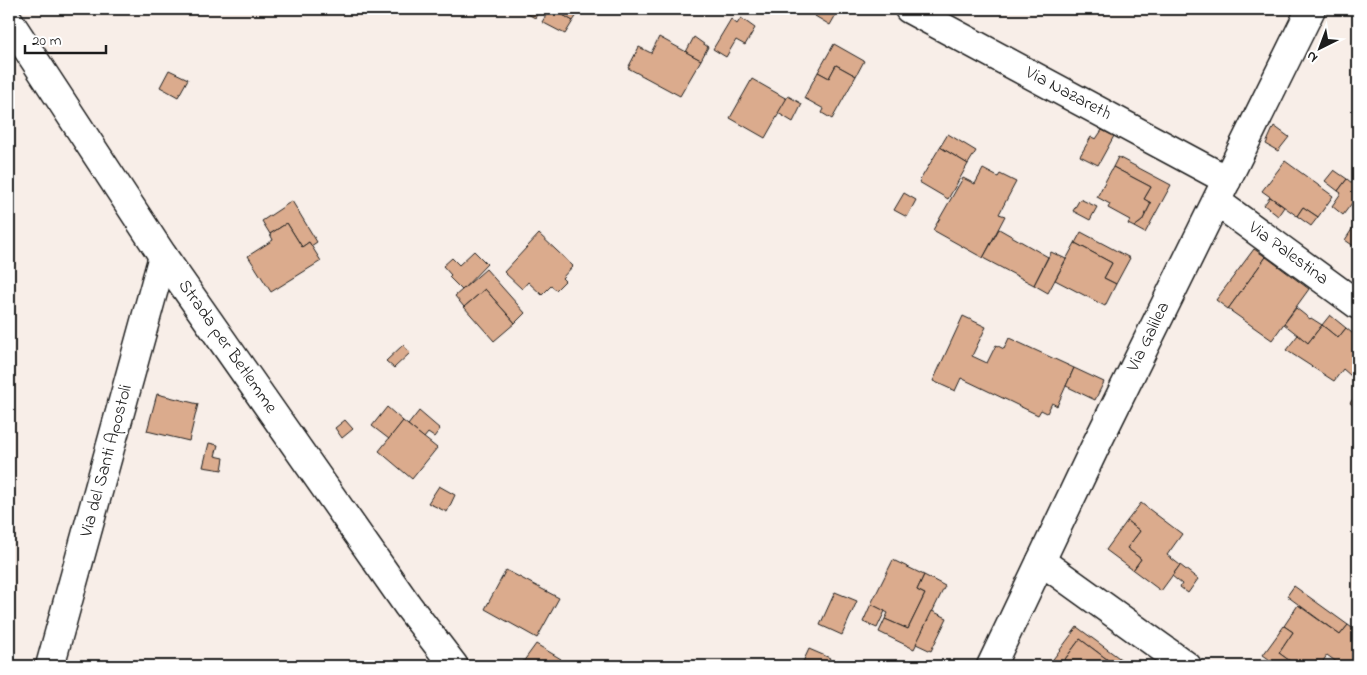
<svg xmlns="http://www.w3.org/2000/svg" width="1367" height="675" viewBox="0 0 1367 675" font-family="'Indie Flower',sans-serif">
  <rect width="100%" height="100%" fill="#f8eee8"/>
  <filter id="ink" filterUnits="userSpaceOnUse"><feTurbulence type="fractalNoise" baseFrequency=".02" numOctaves="2"/><feDisplacementMap in="SourceGraphic" scale="10" xChannelSelector="R" yChannelSelector="G"/><feConvolveMatrix kernelMatrix="1 2 1 2 8 2 1 2 1" color-interpolation-filters="sRGB"/></filter>
  <g filter="url(#ink)">
    <!-- building -->
    <g fill="#dbab8d" stroke="#1c1c1c">
      <polygon points="529,9 540,9 535,18 526,13"/>
      <polygon points="550,9 567,9 563,15 573,21 565,34 542,22"/>
      <polygon points="567,9 581,9 573,21 563,15"/>
      <polygon points="820,9 834,9 838,11 830,25 815,16"/>
      <polygon points="741,18 755,28 745,45 736,40 726,57 713,49 731,19 737,24"/>
      <polygon points="659,37 701,60 680,96 628,68 639,47 651,53"/>
      <polygon points="694,37 708,47 701,60 686,52"/>
      <polygon points="834,44 864,61 856,76 836,65 829,78 818,72"/>
      <polygon points="836,65 856,76 832,119 822,113 824,109 804,98 818,72 829,78"/>
      <polygon points="169,70 188,79 178,97 160,87"/>
      <polygon points="752,79 787,99 765,138 730,118"/>
      <polygon points="788,96 802,104 793,122 778,113"/>
      <polygon points="1274,126 1289,137 1278,151 1266,144"/>
      <polygon points="1102,130 1114,136 1098,165 1080,156 1091,137 1096,139"/>
      <polygon points="948,134 976,151 968,164 940,147"/>
      <polygon points="940,147 968,164 948,199 919,182"/>
      <polygon points="1118,157 1171,185 1145,233 1134,227 1142,221 1151,203 1144,199 1151,187 1113,167"/>
      <polygon points="1285,161 1333,196 1318,217 1303,207 1297,216 1262,191"/>
      <polygon points="1113,167 1151,187 1144,199 1151,203 1142,221 1134,227 1128,224 1130,220 1108,208 1110,204 1097,197"/>
      <polygon points="983,169 998,177 1000,174 1016,182 999,214 1005,216 983,258 933,230 963,178 975,184"/>
      <polygon points="1334,170 1347,179 1338,191 1325,181"/>
      <polygon points="1347,179 1358,188 1358,195 1343,215 1332,206 1341,193 1338,191"/>
      <polygon points="904,193 916,200 907,217 894,210"/>
      <polygon points="1270,197 1284,207 1278,216 1264,205"/>
      <polygon points="1080,199 1097,207 1090,220 1073,211"/>
      <polygon points="292,201 317,242 311,246 309,242 302,247 287,223 270,234 262,221"/>
      <polygon points="1303,207 1318,217 1311,226 1297,216"/>
      <polygon points="1358,220 1358,249 1345,240"/>
      <polygon points="287,223 302,247 309,242 321,261 271,292 248,256 273,240 270,234"/>
      <polygon points="999,229 1048,257 1034,285 983,258"/>
      <polygon points="1081,232 1130,258 1116,284 1104,278 1112,263 1075,243"/>
      <polygon points="539,234 573,266 562,278 565,281 556,290 551,286 542,295 528,282 522,289 504,272"/>
      <polygon points="1075,243 1112,263 1104,278 1116,284 1105,306 1055,280"/>
      <polygon points="1254,249 1266,257 1228,309 1216,300"/>
      <polygon points="474,251 487,264 462,290 449,277 451,275 443,266 452,258 459,265"/>
      <polygon points="1051,252 1066,259 1048,293 1034,285"/>
      <polygon points="1266,257 1309,289 1272,340 1228,309"/>
      <polygon points="486,269 525,313 515,323 485,289 464,307 455,296"/>
      <polygon points="485,289 515,323 494,341 464,307"/>
      <polygon points="1296,308 1310,319 1311,318 1322,325 1308,343 1284,324"/>
      <polygon points="1330,315 1346,328 1338,338 1322,325"/>
      <polygon points="963,316 986,327 972,356 987,363 996,345 1004,349 1009,338 1074,368 1057,406 1052,403 1047,413 1041,410 1038,415 961,378 955,391 933,381"/>
      <polygon points="1322,325 1338,338 1346,328 1358,338 1358,382 1343,369 1334,381 1286,350 1298,335 1308,343"/>
      <polygon points="403,345 410,353 394,368 386,361"/>
      <polygon points="1074,368 1104,382 1095,400 1066,386"/>
      <polygon points="1358,392 1358,409 1350,403"/>
      <polygon points="157,394 198,404 189,441 147,431"/>
      <polygon points="387,407 403,421 389,439 372,426"/>
      <polygon points="419,411 440,429 434,437 428,433 424,438 408,425"/>
      <polygon points="345,420 353,429 342,438 335,428"/>
      <polygon points="403,421 437,448 412,479 379,451"/>
      <polygon points="209,443 218,445 215,456 224,458 222,470 203,467"/>
      <polygon points="439,486 455,495 447,512 428,503"/>
      <polygon points="1141,503 1182,534 1167,555 1180,565 1161,591 1133,570 1141,559 1127,548 1140,531 1127,521"/>
      <polygon points="1127,521 1140,531 1127,548 1141,559 1133,570 1106,550"/>
      <polygon points="893,560 924,575 917,590 925,594 908,629 885,619 888,613 871,604"/>
      <polygon points="1180,565 1198,579 1188,593 1180,587 1182,584 1172,576"/>
      <polygon points="506,570 559,598 537,638 485,609"/>
      <polygon points="924,575 945,586 914,649 879,632 885,619 908,629 925,594 917,590"/>
      <polygon points="1294,586 1348,625 1340,635 1287,596"/>
      <polygon points="835,592 857,601 842,635 820,625"/>
      <polygon points="871,604 885,611 877,628 863,622"/>
      <polygon points="1298,605 1340,635 1348,625 1358,632 1358,666 1335,666 1338,663 1327,655 1320,666 1297,666 1279,653 1293,632 1284,626"/>
      <polygon points="932,611 947,618 931,651 916,644"/>
      <polygon points="1284,626 1293,632 1279,653 1297,666 1279,666 1263,655"/>
      <polygon points="1077,627 1130,666 1116,666 1080,639 1060,666 1048,666"/>
      <polygon points="1080,639 1116,666 1060,666"/>
      <polygon points="536,644 561,659 558,666 529,666 523,662"/>
      <polygon points="809,649 830,658 826,666 808,666 802,664"/>
    </g>
    <g fill="none" stroke-linecap="round" stroke-linejoin="round">
      <!-- minor casing -->
      <g stroke="#1c1c1c" stroke-width="31">
        <g id="minor">
          <polyline points="909,9 1227,180"/>
          <polyline points="9,21 163,256 408,606 454,666"/>
          <polyline points="1217,202 1358,305"/>
          <polyline points="1041,561 1187,666"/>
          <polyline points="50,666 163,256"/>
          <polyline points="991,666 1096,445 1311,9"/>
        </g>
      </g>
      <!-- minor -->
      <use href="#minor" stroke="#fff" stroke-width="28"/>
    </g>
  </g>
  <g text-anchor="middle" dominant-baseline="central" stroke-width="4.5" stroke-linejoin="round" paint-order="stroke">
    <!-- street labels -->
    <g font-size="18" fill="#1c1c1c" stroke="#fff">
      <text transform="translate(1068 94) rotate(28)">Via Nazareth</text>
      <text transform="translate(1288 254) rotate(36)">Via Palestina</text>
      <text transform="translate(1149 337) rotate(-64)">Via Galilea</text>
      <text transform="translate(227 347) rotate(55)">Strada per Betlemme</text>
      <text transform="translate(107 461) rotate(-75)">Via del Santi Apostoli</text>
    </g>
  </g>
  <!-- margin -->
  <rect width="1367" height="675" fill="none" stroke="#fff" stroke-width="30"/>
  <rect x="15" y="15" width="1337" height="645" fill="none" stroke="#1c1c1c" stroke-width="2" filter="url(#ink)"/>
  <!-- north arrow -->
  <g transform="translate(1320 48) rotate(222)" stroke="#ffffff" stroke-width="4" paint-order="stroke">
  <path d="M0-4L9 19L0 12L-9 19Z" fill="#1c1c1c"/>
  <text y="-8" font-size="14" font-weight="bold" text-anchor="middle" fill="#1c1c1c">N</text>
  </g>
  <!-- scale -->
  <path d="M25 45v8h81v-8" fill="none" stroke="#1c1c1c" stroke-width="2.5"/>
  <text x="32" y="45" font-size="15" fill="#1c1c1c" stroke="#ffffff" stroke-width="4" paint-order="stroke">20 m</text>
</svg>
